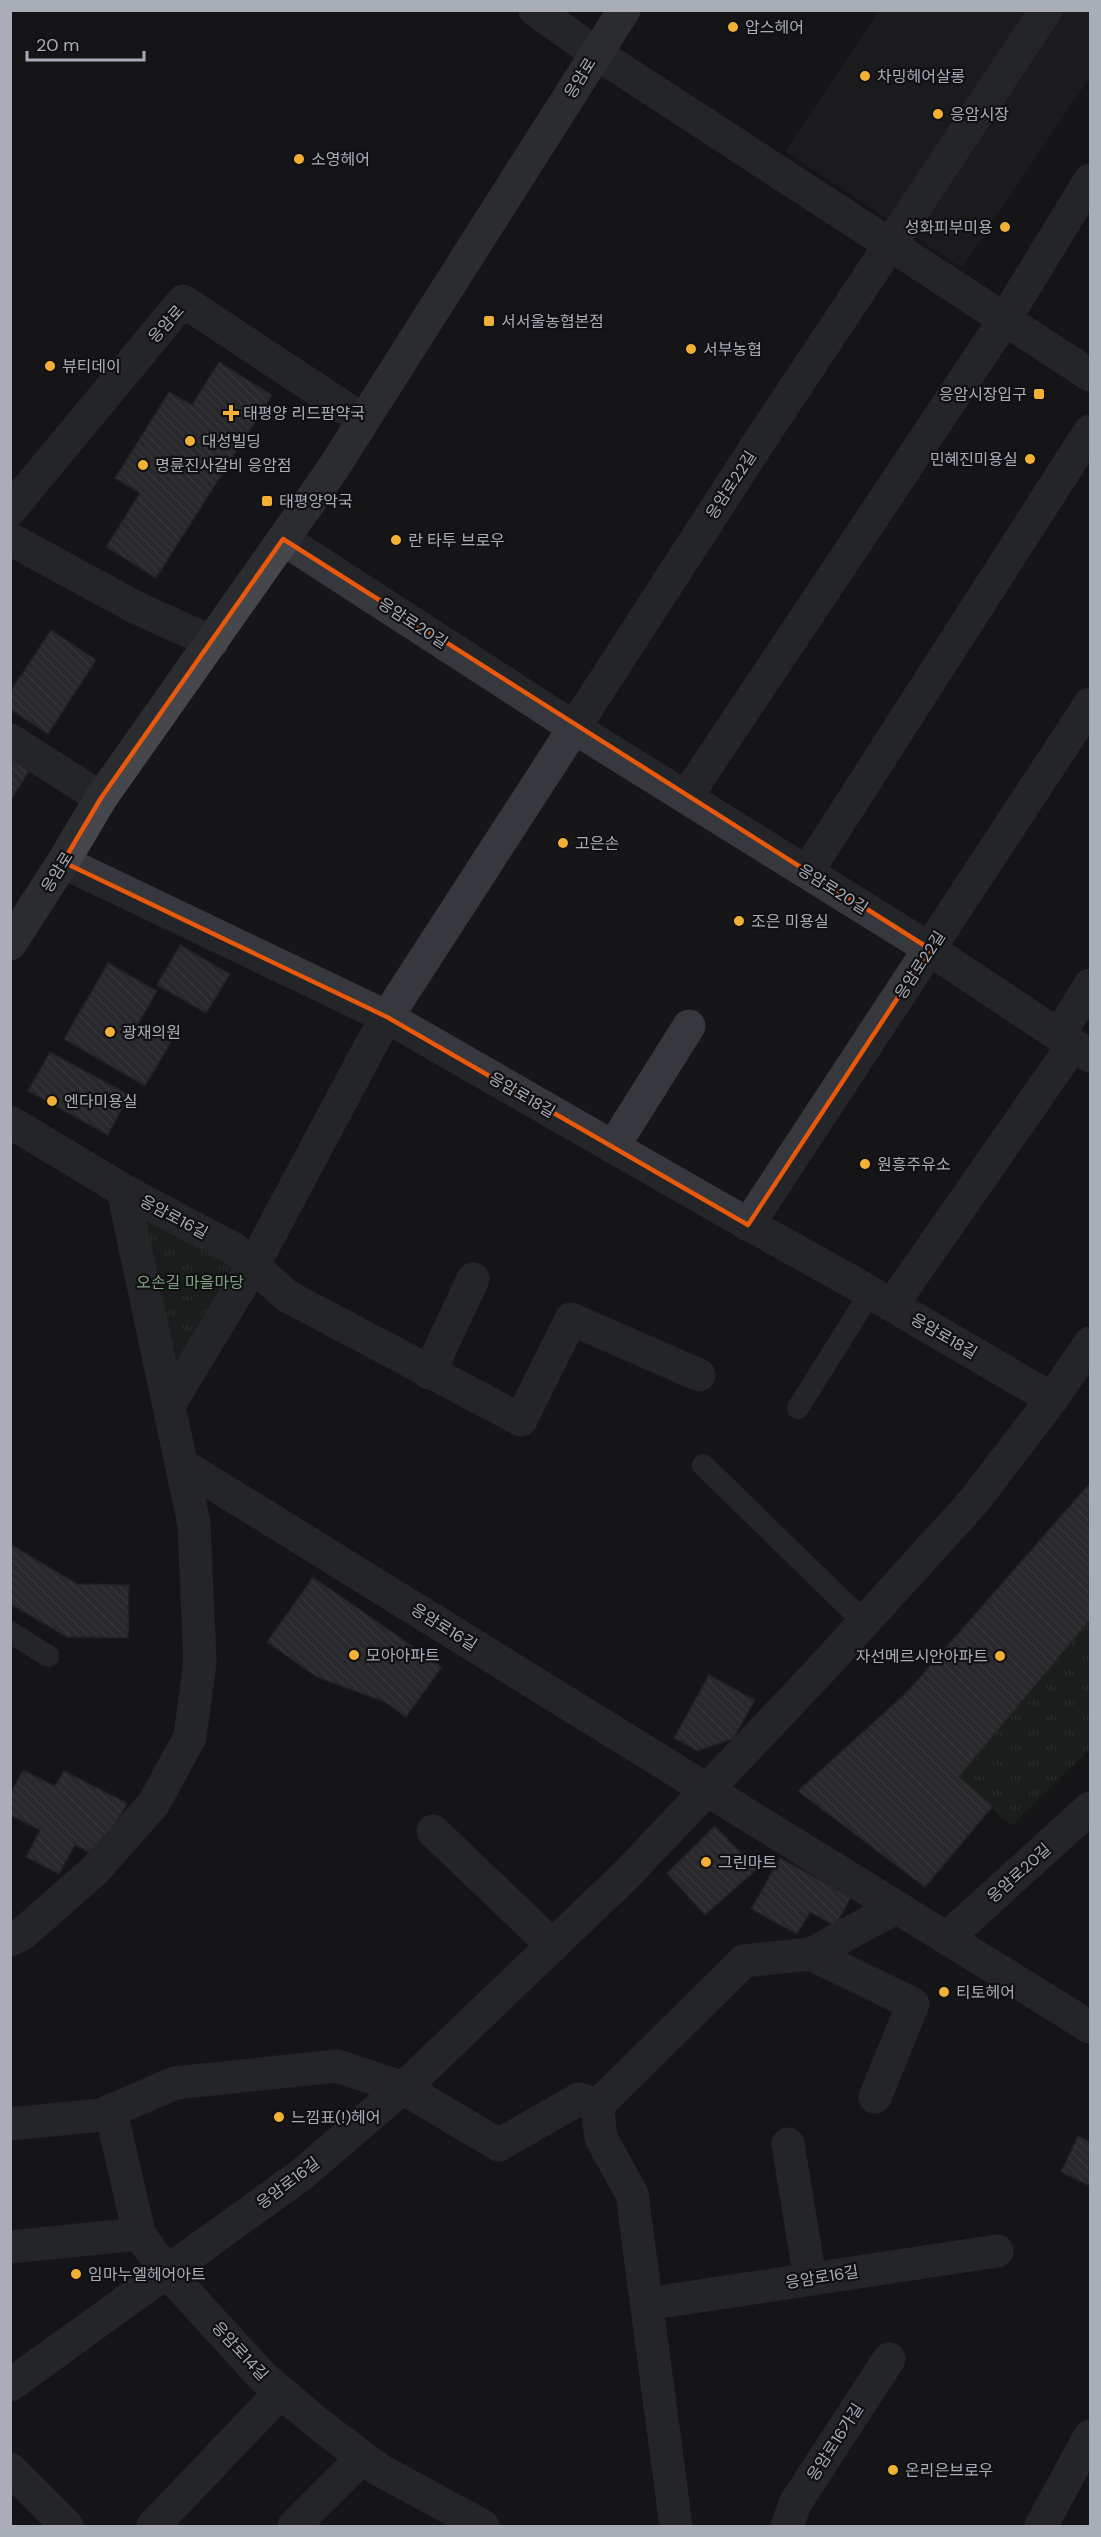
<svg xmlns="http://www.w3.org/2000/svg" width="1101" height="2537" viewBox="0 0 1101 2537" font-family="'DM Sans','Noto Sans KR',sans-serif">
  <defs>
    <pattern id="grass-tufts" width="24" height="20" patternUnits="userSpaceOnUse" patternTransform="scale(1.5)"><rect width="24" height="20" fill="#1e261f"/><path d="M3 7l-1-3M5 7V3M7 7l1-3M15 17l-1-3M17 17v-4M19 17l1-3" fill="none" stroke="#3c433d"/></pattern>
    <pattern id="building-back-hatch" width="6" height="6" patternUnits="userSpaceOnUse" patternTransform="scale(1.5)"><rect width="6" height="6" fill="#404145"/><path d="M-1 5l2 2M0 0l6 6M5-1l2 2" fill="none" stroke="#595a5e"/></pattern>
  </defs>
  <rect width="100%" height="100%" fill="#161618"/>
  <!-- built -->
  <polygon fill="#222225" points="879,11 1090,11 1090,77 962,268 785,151"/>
  <!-- grass -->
  <g fill="url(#grass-tufts)">
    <polygon points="138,1213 239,1268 176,1376"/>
    <polygon points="1090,1620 1090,1749 1011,1826 959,1777"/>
  </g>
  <!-- building -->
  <g fill="url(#building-back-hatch)" stroke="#303034" stroke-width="1.5">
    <polygon points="219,362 272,395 156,578 106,547 140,493 115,478 169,392 192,405"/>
    <polygon points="51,630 96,660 48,734 10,709 10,692"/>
    <polygon points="10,757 30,770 10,801"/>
    <polygon points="180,945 230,974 206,1013 157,985"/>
    <polygon points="108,963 157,991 138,1024 171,1042 145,1086 64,1039"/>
    <polygon points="50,1052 129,1095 108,1135 28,1091"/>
    <polygon points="1090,1483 1090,1620 959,1777 993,1806 925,1887 798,1791 907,1692"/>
    <polygon points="10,1544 77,1584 129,1585 128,1638 67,1637 10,1604"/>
    <polygon points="313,1577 442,1667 406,1717 385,1702 317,1677 267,1642"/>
    <polygon points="709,1675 755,1700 733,1739 697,1751 674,1738"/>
    <polygon points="23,1770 55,1786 64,1771 127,1803 98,1857 75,1845 59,1874 26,1857 40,1830 10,1815 10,1794"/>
    <polygon points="715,1826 757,1869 705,1915 667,1873"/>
    <polygon points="780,1858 851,1897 835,1926 810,1912 797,1934 751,1909"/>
    <polygon points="1078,2136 1090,2142 1090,2186 1061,2172"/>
  </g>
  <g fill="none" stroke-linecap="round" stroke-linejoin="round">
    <!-- service -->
    <g stroke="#37383d" stroke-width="22">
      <polyline points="798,1408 870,1293"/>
      <polyline points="703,1465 864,1622"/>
      <polyline points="10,1632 48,1656"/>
    </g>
    <!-- minor -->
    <g stroke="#37383d" stroke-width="33">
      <polyline points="10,510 183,301 363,420"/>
      <polyline points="10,539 135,607 212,642"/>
      <polyline points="283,539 573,727 914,939 1090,1056"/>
      <polyline points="10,740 101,798"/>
      <polyline points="686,797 1005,319 1090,180"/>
      <polyline points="63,862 387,1017 718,1207 854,1283 1052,1399"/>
      <polyline points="807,872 1090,431"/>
      <polyline points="1059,1035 1090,985"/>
      <polyline points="10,1122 123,1190 234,1249 287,1296 521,1420 571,1319 699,1375"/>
      <polyline points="613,1147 689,1026"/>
      <polyline points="748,1225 1090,704"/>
      <polyline points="892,1305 1073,1045"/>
      <polyline points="429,1373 473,1279"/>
      <polyline points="169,1405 253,1266 372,1043 387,1017 761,439 1046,10"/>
      <polyline points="181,1464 1090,2027"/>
      <polyline points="433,1831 553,1946"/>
      <polyline points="947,1938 1090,1808"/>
      <polyline points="10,1940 21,1935 95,1870 154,1803 190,1737 200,1662 194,1524 123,1190"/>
      <polyline points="811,1954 913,2004 875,2097"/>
      <polyline points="597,2106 601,2138 632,2194 676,2526"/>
      <polyline points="597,2106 744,1961 811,1954 897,1907"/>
      <polyline points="111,2111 139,2234 166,2271 263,2377 320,2425 378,2469 483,2526"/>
      <polyline points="10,2124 101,2115 175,2083 337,2066 403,2088 499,2145 579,2099 597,2106"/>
      <polyline points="788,2144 810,2279"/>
      <polyline points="10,2247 139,2234"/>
      <polyline points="647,2304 997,2251"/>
      <polyline points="10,2385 301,2175 413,2079 627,1874 817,1674 974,1501 1052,1399 1090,1343"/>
      <polyline points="10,2469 67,2526"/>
      <polyline points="153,2526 281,2392"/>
      <polyline points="294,2526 362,2458"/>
      <polyline points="787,2526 796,2502 889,2359"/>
      <polyline points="1041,2526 1090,2436"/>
    </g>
    <!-- tertiary -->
    <polyline stroke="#37383d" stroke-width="33" points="535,10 596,53 1090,375"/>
    <!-- secondary -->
    <polyline stroke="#45474d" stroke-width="33" points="10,944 63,862 101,798 332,470 624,10"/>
  </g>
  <!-- marked area -->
  <path d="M0 0H1101V2537H0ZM 283,539 L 930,949 L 748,1225 L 387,1017 L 63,862 L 101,798 Z" fill="#161618" fill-opacity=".55" fill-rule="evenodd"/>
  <path fill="none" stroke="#e8590c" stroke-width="4.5" stroke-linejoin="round" d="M 283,539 L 930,949 L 748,1225 L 387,1017 L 63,862 L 101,798 Z"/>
  <!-- markers -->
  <g fill="#f2b134" stroke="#111113" stroke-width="2">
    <circle cx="733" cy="27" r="6"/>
    <circle cx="865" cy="76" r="6"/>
    <circle cx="938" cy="114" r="6"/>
    <circle cx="299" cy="159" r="6"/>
    <circle cx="1005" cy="227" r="6"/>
    <rect x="483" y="315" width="12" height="12" rx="3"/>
    <circle cx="691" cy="349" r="6"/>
    <circle cx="50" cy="366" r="6"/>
    <rect x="1033" y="388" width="12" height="12" rx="3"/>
    <path d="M228 404h6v6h6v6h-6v6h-6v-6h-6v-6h6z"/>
    <circle cx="190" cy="441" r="6"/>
    <circle cx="1030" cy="459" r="6"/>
    <circle cx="143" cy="465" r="6"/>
    <rect x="261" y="495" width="12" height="12" rx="3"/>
    <circle cx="396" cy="540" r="6"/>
    <circle cx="563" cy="843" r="6"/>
    <circle cx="739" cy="921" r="6"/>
    <circle cx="110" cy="1032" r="6"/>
    <circle cx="52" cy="1101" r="6"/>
    <circle cx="865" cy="1164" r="6"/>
    <circle cx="354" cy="1655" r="6"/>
    <circle cx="1000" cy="1656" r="6"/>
    <circle cx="706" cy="1862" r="6"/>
    <circle cx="944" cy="1992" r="6"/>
    <circle cx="279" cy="2117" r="6"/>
    <circle cx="76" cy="2274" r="6"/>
    <circle cx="893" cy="2470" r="6"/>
  </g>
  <g text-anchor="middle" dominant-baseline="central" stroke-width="4.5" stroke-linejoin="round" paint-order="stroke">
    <!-- poi labels -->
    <g font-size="16" fill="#a8adb8" stroke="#111113" text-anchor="start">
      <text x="745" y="27">압스헤어</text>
      <text x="877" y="76">차밍헤어살롱</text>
      <text x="950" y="114">응암시장</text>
      <text x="311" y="159">소영헤어</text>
      <text x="993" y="227" text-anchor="end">성화피부미용</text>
      <text x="501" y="321">서서울농협본점</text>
      <text x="703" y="349">서부농협</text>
      <text x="62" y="366">뷰티데이</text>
      <text x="1027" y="394" text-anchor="end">응암시장입구</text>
      <text x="243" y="413">태평양 리드팜약국</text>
      <text x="202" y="441">대성빌딩</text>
      <text x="1018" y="459" text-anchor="end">민혜진미용실</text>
      <text x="155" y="465">명륜진사갈비 응암점</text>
      <text x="279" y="501">태평양악국</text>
      <text x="408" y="540">란 타투 브로우</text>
      <text x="575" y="843">고은손</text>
      <text x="751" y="921">조은 미용실</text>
      <text x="122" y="1032">광재의원</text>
      <text x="64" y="1101">엔다미용실</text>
      <text x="877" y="1164">원흥주유소</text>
      <text x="366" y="1655">모아아파트</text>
      <text x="988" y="1656" text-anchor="end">자선메르시안아파트</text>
      <text x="718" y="1862">그린마트</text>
      <text x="956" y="1992">티토헤어</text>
      <text x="291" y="2117">느낌표(!)헤어</text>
      <text x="88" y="2274">임마누엘헤어아트</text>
      <text x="905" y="2470">온리은브로우</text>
    </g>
    <!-- street labels -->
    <g font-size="16" fill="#a8adb8" stroke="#111113">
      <text transform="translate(580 78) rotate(-58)">응암로</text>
      <text transform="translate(166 324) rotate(-48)">응암로</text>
      <text transform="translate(731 485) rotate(-57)">응암로22길</text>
      <text transform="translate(413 623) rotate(33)">응암로20길</text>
      <text transform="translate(57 872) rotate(-58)">응암로</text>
      <text transform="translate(833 889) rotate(32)">응암로20길</text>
      <text transform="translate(920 965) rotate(-57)">응암로22길</text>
      <text transform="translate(522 1095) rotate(30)">응암로18길</text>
      <text transform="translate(174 1217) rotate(28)">응암로16길</text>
      <text transform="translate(944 1336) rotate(30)">응암로18길</text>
      <text transform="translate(444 1627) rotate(32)">응암로16길</text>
      <text transform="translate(1019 1873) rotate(-42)">응암로20길</text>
      <text transform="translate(288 2183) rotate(-37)">응암로16길</text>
      <text transform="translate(822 2277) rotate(-9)">응암로16길</text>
      <text transform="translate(240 2351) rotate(47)">응암로14길</text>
      <text transform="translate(835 2442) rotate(-57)">응암로16가길</text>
    </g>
    <!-- park labels -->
    <g font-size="16" fill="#7fa381" stroke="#111113">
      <text x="190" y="1282">오손길 마을마당</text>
    </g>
  </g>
  <!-- border -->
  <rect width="1101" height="2537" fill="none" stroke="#a8adb8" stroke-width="24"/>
  <!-- scale -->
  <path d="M27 51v9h117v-9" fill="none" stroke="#a8adb8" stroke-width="3"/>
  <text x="36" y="51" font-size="18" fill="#a8adb8" stroke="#111113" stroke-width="4.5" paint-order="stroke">20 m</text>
</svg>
